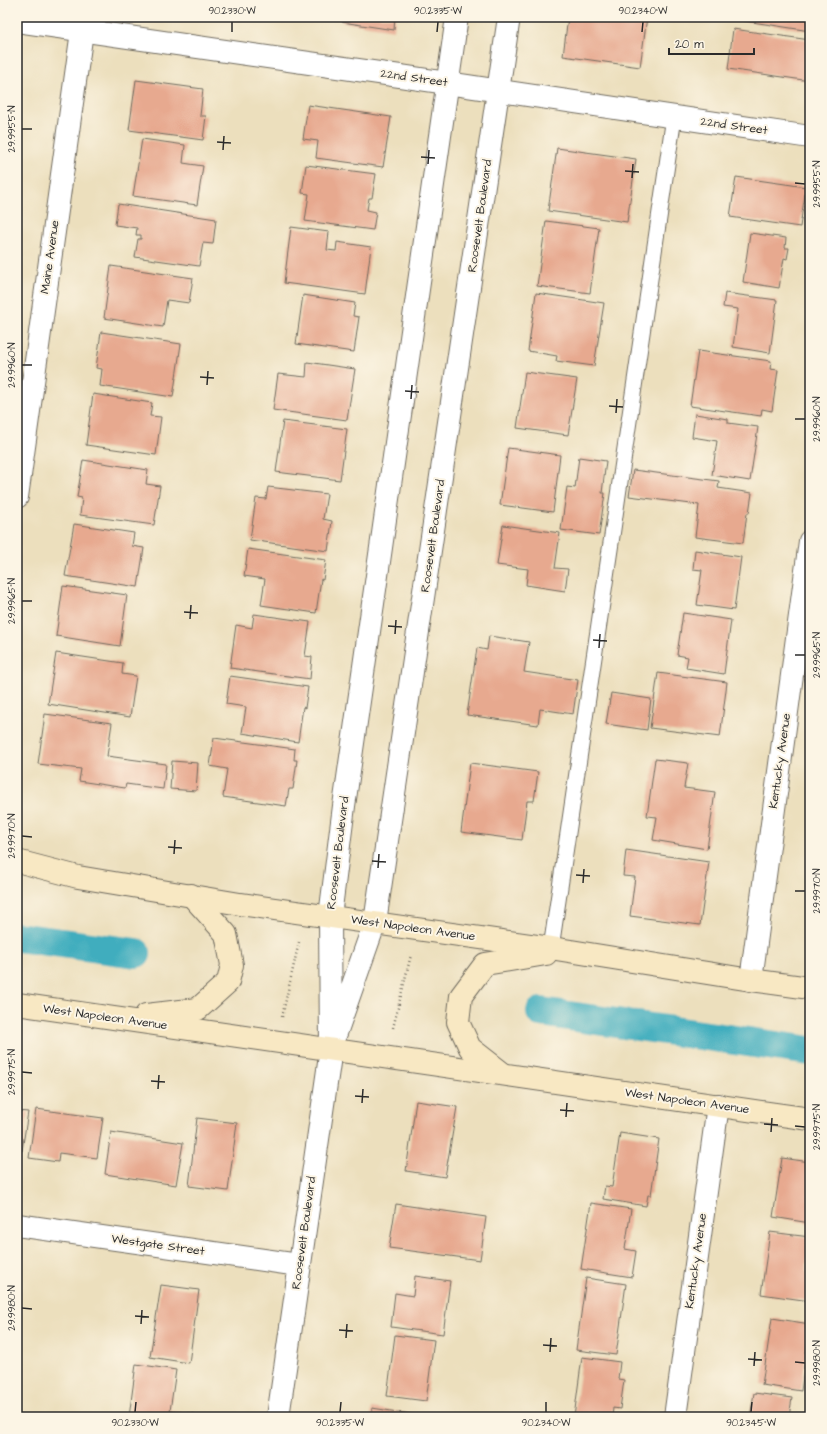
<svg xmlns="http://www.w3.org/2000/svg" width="827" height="1434" viewBox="0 0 827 1434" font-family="'Architects Daughter',sans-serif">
  <rect width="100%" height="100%" fill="#fcf5e5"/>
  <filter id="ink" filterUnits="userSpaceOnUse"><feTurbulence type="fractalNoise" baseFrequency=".025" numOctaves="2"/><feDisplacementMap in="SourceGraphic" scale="8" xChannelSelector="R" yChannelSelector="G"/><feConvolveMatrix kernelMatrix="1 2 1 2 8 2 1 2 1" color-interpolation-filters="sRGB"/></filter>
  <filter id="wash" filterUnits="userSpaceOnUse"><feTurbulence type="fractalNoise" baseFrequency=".012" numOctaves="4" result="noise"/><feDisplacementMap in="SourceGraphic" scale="16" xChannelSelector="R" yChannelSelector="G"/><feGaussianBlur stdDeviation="0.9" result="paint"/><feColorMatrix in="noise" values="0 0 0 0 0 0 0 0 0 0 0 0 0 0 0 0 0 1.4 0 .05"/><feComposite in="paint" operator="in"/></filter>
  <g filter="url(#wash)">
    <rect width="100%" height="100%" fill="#ecdfbd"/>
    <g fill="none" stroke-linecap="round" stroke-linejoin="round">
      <!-- canal -->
      <g stroke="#40adbe" stroke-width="30">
        <polyline points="17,937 136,953"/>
        <polyline points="541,1012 810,1051"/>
      </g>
    </g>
    <g id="blocks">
      <!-- building -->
      <g fill="#e7a98f">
        <polygon points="343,17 395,17 394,30 342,22"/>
        <polygon points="568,17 647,17 640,67 563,56"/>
        <polygon points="733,17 810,17 810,31 733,19"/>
        <polygon points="733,29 810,40 810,81 728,69"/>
        <polygon points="17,62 21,66 18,86 17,86"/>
        <polygon points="136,80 203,89 200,116 206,116 203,140 129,130"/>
        <polygon points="308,105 391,117 383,167 316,158 318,141 303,139"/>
        <polygon points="142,139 185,145 183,163 203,166 197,205 133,196"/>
        <polygon points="557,148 636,159 627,222 548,211"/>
        <polygon points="306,165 376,174 372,198 369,198 367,210 376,212 373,230 305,221 309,194 302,193"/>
        <polygon points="736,177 806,187 800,227 730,217"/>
        <polygon points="118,204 216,219 213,244 203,243 199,266 135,257 138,239 141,239 141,235 136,235 137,228 115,225"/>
        <polygon points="546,221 599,228 590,293 537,286"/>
        <polygon points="291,227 329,232 327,250 336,251 337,242 371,247 365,294 284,283"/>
        <polygon points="750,233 786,238 785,248 789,248 787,259 784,258 779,288 743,282"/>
        <polygon points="111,266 193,278 189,303 167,300 163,327 104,318"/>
        <polygon points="536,293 604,303 594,366 556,361 557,356 528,351"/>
        <polygon points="725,293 777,300 770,353 733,347 738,309 723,307"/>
        <polygon points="303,295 355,303 353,316 359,317 354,352 296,344"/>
        <polygon points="101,332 181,344 173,397 100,386 102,369 96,368"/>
        <polygon points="698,351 771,361 770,369 778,370 772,411 762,409 761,416 690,406"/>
        <polygon points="307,362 355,369 347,420 273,410 278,374 306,377"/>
        <polygon points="525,372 577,379 568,435 517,428"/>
        <polygon points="93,394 152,403 150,416 161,417 156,455 86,445"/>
        <polygon points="695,414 728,419 728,423 758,427 750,481 712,475 717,441 692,437"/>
        <polygon points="283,421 347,429 340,480 276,472"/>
        <polygon points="508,448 560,455 553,512 500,505"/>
        <polygon points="579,457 606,461 602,493 605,493 599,535 561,530 567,487 575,488"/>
        <polygon points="83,460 148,470 146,484 160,486 154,525 80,515 82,498 77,497"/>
        <polygon points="633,470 719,481 718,488 752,493 749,513 747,513 743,543 695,537 699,505 629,496"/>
        <polygon points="268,487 327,494 323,519 332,521 328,551 250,540 256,498 266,499"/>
        <polygon points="74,524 134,533 132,546 144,548 138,587 65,576"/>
        <polygon points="503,525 560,533 555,568 568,569 565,591 526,585 528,569 497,565"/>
        <polygon points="248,549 326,560 323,580 321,579 316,613 261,605 265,579 244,576"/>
        <polygon points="695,550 741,557 734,610 697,605 702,570 693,569"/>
        <polygon points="63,586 127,595 120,646 56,636"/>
        <polygon points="683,613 731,620 724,674 686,668 688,657 677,655"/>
        <polygon points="254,614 310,622 305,656 312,657 310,679 230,668 236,625 252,628"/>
        <polygon points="489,636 529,642 524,672 578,680 573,714 540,709 538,725 467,715 477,648 487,650"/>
        <polygon points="56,653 123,663 122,674 136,676 130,717 48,704"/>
        <polygon points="658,673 727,682 720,737 650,728"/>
        <polygon points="230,676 308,687 305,708 303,707 298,742 242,733 246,707 226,704"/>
        <polygon points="611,693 651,699 647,730 606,724"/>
        <polygon points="45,714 112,723 107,756 166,764 163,789 126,784 125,788 79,781 81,769 38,764"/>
        <polygon points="214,738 295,749 294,760 297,760 293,789 289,789 286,806 223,797 227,769 210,766"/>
        <polygon points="655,759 688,763 684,788 715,792 707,849 653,840 657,817 647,816"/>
        <polygon points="172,761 198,763 196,791 170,789"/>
        <polygon points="470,763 538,772 534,801 527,801 522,840 461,832"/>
        <polygon points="626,850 709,862 700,925 630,916 635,877 623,876"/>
        <polygon points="416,1101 457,1107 445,1177 406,1171"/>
        <polygon points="36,1109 103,1118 97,1158 59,1153 58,1162 29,1158"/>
        <polygon points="17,1111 28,1112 22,1151 17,1150"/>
        <polygon points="197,1118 237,1123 228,1191 189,1186"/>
        <polygon points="111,1132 183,1143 176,1185 105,1174"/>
        <polygon points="620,1133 659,1139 651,1195 648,1195 646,1206 603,1199 605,1186 612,1187"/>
        <polygon points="782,1158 810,1162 810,1223 773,1217"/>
        <polygon points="591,1203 631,1209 625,1249 636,1251 632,1277 581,1269"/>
        <polygon points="396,1204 486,1217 480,1260 389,1248"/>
        <polygon points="770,1232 810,1237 806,1272 810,1273 810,1301 761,1294"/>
        <polygon points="415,1276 450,1281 443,1334 391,1327 395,1293 413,1296"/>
        <polygon points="586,1278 626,1284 616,1355 576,1350"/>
        <polygon points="161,1285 199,1290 189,1363 150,1357"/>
        <polygon points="772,1318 810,1324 801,1391 762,1385"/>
        <polygon points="395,1335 434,1340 426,1401 387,1396"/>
        <polygon points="582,1357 620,1362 618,1379 624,1380 620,1409 613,1408 612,1417 574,1417"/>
        <polygon points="136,1364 176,1370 170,1411 195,1414 194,1417 129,1417"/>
        <polygon points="754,1393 792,1398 789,1417 750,1417"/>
        <polygon points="372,1408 417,1415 417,1417 371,1417"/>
      </g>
    </g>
  </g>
  <g filter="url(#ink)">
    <use href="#blocks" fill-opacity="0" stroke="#6f6a5e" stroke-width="1"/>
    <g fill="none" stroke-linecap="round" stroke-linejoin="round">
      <!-- service casing -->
      <g stroke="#6f6a5e" stroke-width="17">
        <polyline id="service" points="551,948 674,117"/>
      </g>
      <!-- minor casing -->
      <g stroke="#6f6a5e" stroke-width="24">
        <g id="minor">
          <polyline points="17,21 400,76 810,137"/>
          <polyline points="17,497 84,17"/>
          <polyline points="751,980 810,541"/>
          <polyline points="17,1225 299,1265"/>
          <polyline points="675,1417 718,1105"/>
        </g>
      </g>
      <!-- tertiary casing -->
      <g stroke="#6f6a5e" stroke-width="24">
        <g id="tertiary">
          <polyline points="336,1033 375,922 509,17"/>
          <polyline points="278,1417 331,1049 330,916 344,806 457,17"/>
        </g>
      </g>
      <!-- secondary casing -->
      <g stroke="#6f6a5e" stroke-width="24">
        <g id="secondary">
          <polyline points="17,861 78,877 240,904 551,948 751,980 810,988"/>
          <polyline points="17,1004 810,1119"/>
          <polyline points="146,1015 198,1009 228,982 232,965 226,934 191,895"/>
          <polyline points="502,1073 470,1048 458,1022 461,996 485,964 546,954"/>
        </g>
      </g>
      <!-- path -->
      <g stroke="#6f6a5e" stroke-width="2.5" stroke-dasharray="1 3" stroke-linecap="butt">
        <polyline points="282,1017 299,942"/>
        <polyline points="393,1028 411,955"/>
      </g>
      <!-- service -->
      <use href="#service" stroke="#fff" stroke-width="15"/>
      <!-- minor -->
      <use href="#minor" stroke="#fff" stroke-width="22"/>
      <!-- tertiary -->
      <use href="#tertiary" stroke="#fff" stroke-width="22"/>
      <!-- secondary -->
      <use href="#secondary" stroke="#f8e8c3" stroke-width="22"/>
    </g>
  </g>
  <!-- ticks -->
  <path fill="none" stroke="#2b2b2b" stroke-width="1.5" d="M 232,32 L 232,22M 437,32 L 438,22M 642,32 L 643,22M 22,129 L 32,129M 217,142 L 231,143M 223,150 L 224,136M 421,157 L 435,158M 428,164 L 429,150M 625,171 L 639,172M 632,178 L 633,164M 795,183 L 805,184M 22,365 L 32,365M 200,377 L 214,378M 207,385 L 208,371M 405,391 L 419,392M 411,399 L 412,385M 609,406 L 623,407M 616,413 L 617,399M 795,419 L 805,419M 22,601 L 32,601M 184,612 L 198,613M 190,619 L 191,605M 388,626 L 402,627M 395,634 L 396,620M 593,640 L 607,641M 599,648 L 600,634M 795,655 L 805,655M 22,836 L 32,837M 168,847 L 182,848M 174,854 L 175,840M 372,861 L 386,862M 378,868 L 379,854M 576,875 L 590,876M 583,883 L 584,869M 795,891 L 805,891M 22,1072 L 32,1073M 151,1081 L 165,1082M 158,1089 L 159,1075M 355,1096 L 369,1097M 362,1103 L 363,1089M 560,1110 L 574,1111M 566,1117 L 567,1103M 764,1124 L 778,1125M 795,1126 L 805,1127M 771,1132 L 772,1118M 22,1308 L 32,1309M 135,1316 L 149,1317M 141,1324 L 142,1310M 339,1330 L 353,1331M 346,1338 L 347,1324M 543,1345 L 557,1346M 550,1352 L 551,1338M 748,1359 L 762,1360M 795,1362 L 805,1363M 754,1366 L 755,1352M 135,1412 L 136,1402M 340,1412 L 341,1402M 546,1412 L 546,1402M 751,1412 L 752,1402"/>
  <g text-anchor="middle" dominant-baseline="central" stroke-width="4" stroke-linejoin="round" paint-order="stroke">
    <!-- street labels -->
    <g font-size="12" fill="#2b2b2b" stroke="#fcf5e5">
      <text transform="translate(414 78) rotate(8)">22nd Street</text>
      <text transform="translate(734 126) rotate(8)">22nd Street</text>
      <text transform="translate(480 216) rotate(-82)">Roosevelt Boulevard</text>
      <text transform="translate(50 257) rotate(-82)">Maine Avenue</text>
      <text transform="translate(433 536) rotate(-82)">Roosevelt Boulevard</text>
      <text transform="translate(780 761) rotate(-82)">Kentucky Avenue</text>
      <text transform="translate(338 853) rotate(-83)">Roosevelt Boulevard</text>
      <text transform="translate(413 928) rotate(8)">West Napoleon Avenue</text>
      <text transform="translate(105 1017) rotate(8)">West Napoleon Avenue</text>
      <text transform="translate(687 1101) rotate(8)">West Napoleon Avenue</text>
      <text transform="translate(304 1233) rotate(-82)">Roosevelt Boulevard</text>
      <text transform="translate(158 1245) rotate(8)">Westgate Street</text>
      <text transform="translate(696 1261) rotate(-82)">Kentucky Avenue</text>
    </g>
  </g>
  <!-- margin -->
  <rect width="827" height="1434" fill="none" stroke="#fcf5e5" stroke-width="44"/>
  <!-- scale -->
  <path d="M669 48v6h85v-6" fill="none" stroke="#2b2b2b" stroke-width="2"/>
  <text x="675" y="48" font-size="12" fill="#2b2b2b" stroke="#fcf5e5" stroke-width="3" paint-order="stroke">20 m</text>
  <rect x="22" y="22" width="783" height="1390" fill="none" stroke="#2b2b2b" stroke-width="1.5"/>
  <g font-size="10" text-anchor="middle" fill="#2b2b2b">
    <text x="232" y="14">90.2330°W</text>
    <text x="438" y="14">90.2335°W</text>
    <text x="643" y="14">90.2340°W</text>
    <text transform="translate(11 129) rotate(-90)" y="4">29.9955°N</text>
    <text transform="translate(816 184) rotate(-90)" y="4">29.9955°N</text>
    <text transform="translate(11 365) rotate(-90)" y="4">29.9960°N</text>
    <text transform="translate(816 419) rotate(-90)" y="4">29.9960°N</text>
    <text transform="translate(11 601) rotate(-90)" y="4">29.9965°N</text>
    <text transform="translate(816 655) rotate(-90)" y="4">29.9965°N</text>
    <text transform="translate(11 836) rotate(-90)" y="4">29.9970°N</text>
    <text transform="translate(816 891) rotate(-90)" y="4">29.9970°N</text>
    <text transform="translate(11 1072) rotate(-90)" y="4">29.9975°N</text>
    <text transform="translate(816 1127) rotate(-90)" y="4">29.9975°N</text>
    <text transform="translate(11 1308) rotate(-90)" y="4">29.9980°N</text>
    <text transform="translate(816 1363) rotate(-90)" y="4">29.9980°N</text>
    <text x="135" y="1426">90.2330°W</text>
    <text x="340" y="1426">90.2335°W</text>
    <text x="546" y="1426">90.2340°W</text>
    <text x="751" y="1426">90.2345°W</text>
  </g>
</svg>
